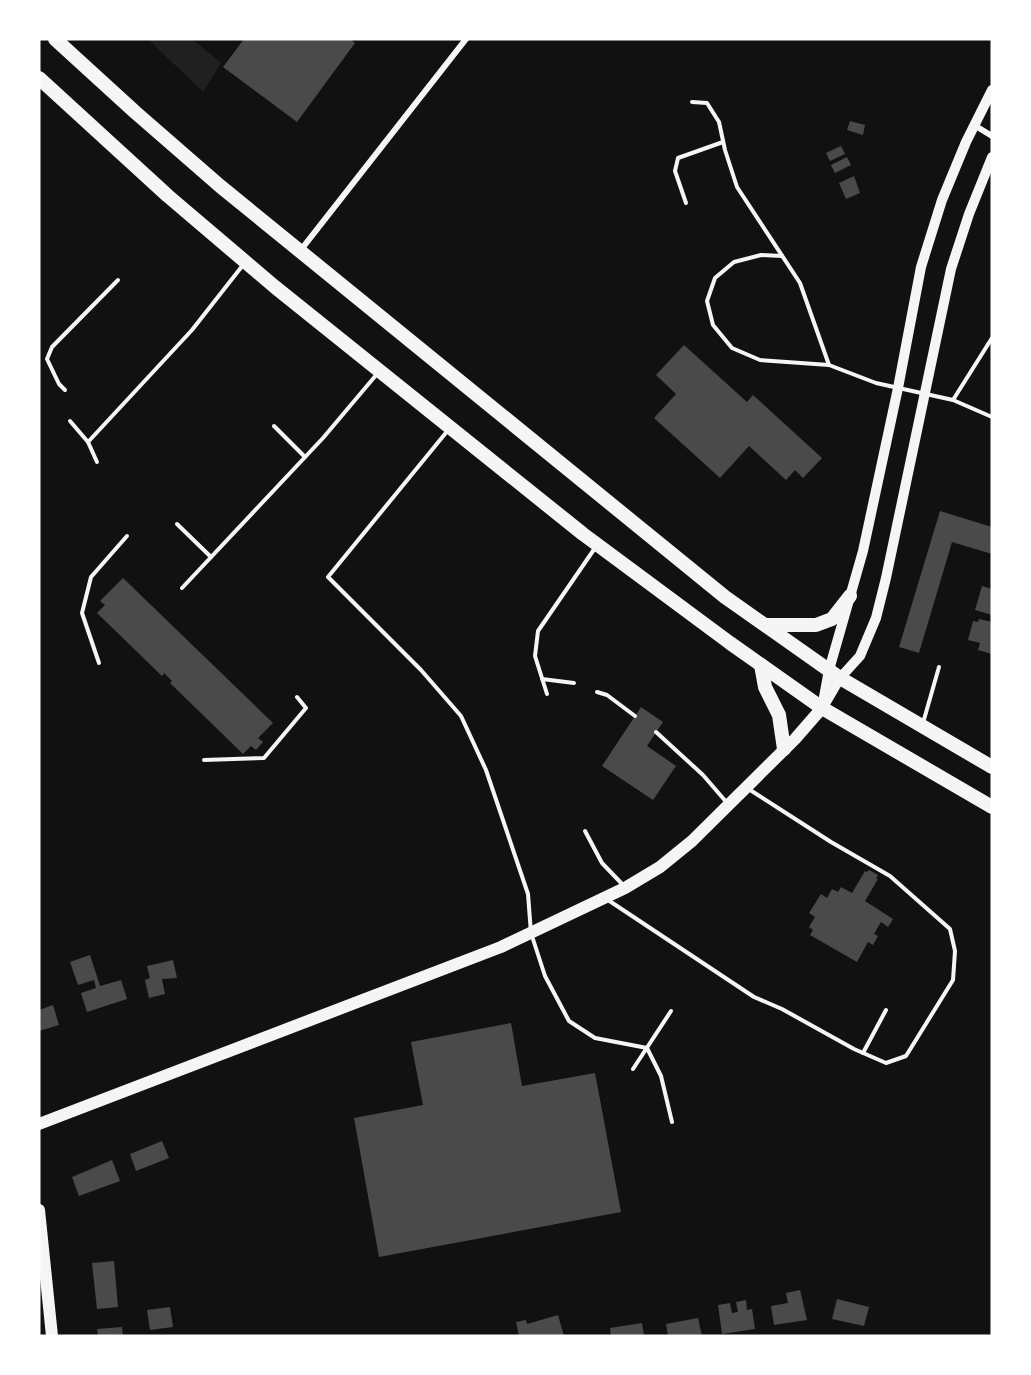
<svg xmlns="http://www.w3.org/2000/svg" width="1031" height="1375" viewBox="0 0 1031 1375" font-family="Commissioner,sans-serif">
  <rect width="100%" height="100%" fill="#111"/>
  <!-- green -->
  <polygon fill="#202020" points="148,39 192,39 221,63 203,92"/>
  <!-- building -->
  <g fill="#4a4a4a">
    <polygon points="244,39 350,39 355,43 297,122 223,67"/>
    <polygon points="850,121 865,125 863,135 847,130"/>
    <polygon points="841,146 845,154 830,161 826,153"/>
    <polygon points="847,157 851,165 835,173 831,165"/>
    <polygon points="854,176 860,193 846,199 839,183"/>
    <polygon points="684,345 747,402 753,395 822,458 803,478 795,470 786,480 749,446 720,478 654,418 676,394 656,375"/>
    <polygon points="940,511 992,527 992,554 952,542 919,653 899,647"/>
    <polygon points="123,578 273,723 258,738 263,742 256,750 251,746 243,754 170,683 172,681 164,673 162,676 97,613 105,605 100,601"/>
    <polygon points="982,586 992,589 992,615 975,610"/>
    <polygon points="979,619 992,622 992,654 978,650 980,643 968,640 973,621 978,622"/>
    <polygon points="641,707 663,722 647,746 676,766 653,800 602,766"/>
    <polygon points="869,870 878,875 876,879 878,879 865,901 893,919 888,927 881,922 874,934 878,936 873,945 868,942 857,962 810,935 813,930 809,927 815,917 809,913 821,894 827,898 832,889 838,892 841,887 852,893 865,871 867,872"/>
    <polygon points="90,955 100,986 121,980 127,999 87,1012 81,993 96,988 94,980 78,985 70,962"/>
    <polygon points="173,960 177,978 162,979 165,994 149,998 145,980 150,978 147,966"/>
    <polygon points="53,1005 59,1025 39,1031 39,1010"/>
    <polygon points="511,1023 522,1086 595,1073 621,1212 379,1257 354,1118 423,1105 411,1042"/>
    <polygon points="162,1141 169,1158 136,1171 130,1154"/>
    <polygon points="112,1160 120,1181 79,1196 72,1177"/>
    <polygon points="114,1261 118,1307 97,1309 92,1263"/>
    <polygon points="800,1290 807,1320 774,1325 771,1306 788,1303 786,1293"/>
    <polygon points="837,1299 869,1307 864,1326 832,1319"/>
    <polygon points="746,1300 747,1310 752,1309 755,1329 722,1334 718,1305 730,1303 732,1313 738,1312 736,1302"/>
    <polygon points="170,1307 173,1327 150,1330 147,1310"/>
    <polygon points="558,1315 564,1336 519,1336 516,1322 526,1320 527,1324"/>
    <polygon points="698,1318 702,1336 668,1336 666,1324"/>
    <polygon points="642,1323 644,1336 611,1336 610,1328"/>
    <polygon points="122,1327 123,1336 98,1336 97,1329"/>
  </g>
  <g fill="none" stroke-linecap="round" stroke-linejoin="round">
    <!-- service -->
    <g stroke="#f5f5f5" stroke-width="4">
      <polyline points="692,102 707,103 719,122 725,150 737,187 800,283 829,365"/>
      <polyline points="686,203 675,171 678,158 723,142"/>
      <polyline points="782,256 761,255 734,262 715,278 707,301 713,325 732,348 760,360 829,365 876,383 953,400 992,417"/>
      <polyline points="65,390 59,384 47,359 52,347 118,280"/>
      <polyline points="953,400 992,338"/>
      <polyline points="70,421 88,442 97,462"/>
      <polyline points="274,426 305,457"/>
      <polyline points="449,429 328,577 421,670 461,716 486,770 528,894 531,933 545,976 569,1021 595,1038 647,1048 661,1076 672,1122"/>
      <polyline points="88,442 192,330 243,265"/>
      <polyline points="177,524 211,557"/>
      <polyline points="182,588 323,438 377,374"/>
      <polyline points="99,663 82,613 91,577 127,536"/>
      <polyline points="542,679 574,683"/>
      <polyline points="597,692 607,695 635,716"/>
      <polyline points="547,694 535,656 538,631 595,548"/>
      <polyline points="923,723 939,667"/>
      <polyline points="656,732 703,775 728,804"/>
      <polyline points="204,760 264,758 306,708 297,697"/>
      <polyline points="585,831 602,863 624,886"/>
      <polyline points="608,900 754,997 782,1009 854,1049 886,1063 906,1056 953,980 955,951 950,929 890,876 831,842 747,788"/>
      <polyline points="863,1053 886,1010"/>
      <polyline points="633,1069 671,1011"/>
    </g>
    <!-- minor -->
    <g stroke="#f5f5f5" stroke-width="6">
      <polyline points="974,125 992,136"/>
      <polyline points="300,251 466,39"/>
    </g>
    <!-- tertiary -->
    <g stroke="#f5f5f5" stroke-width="10">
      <polyline points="826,702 840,678 860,656 876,618 886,578 951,269 969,214 992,157"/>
      <polyline points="822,708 829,670 863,551 898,388 921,267 942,200 966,142 992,90"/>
    </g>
    <!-- secondary -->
    <g stroke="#f5f5f5" stroke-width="12">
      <polyline points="39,1124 501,947 625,888 660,867 692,841 795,739 822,708"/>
      <polyline points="39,1210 52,1336"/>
    </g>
    <!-- primary -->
    <g stroke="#f5f5f5" stroke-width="14">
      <polyline points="55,39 135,112 220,186 725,597 840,678 992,767"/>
      <polyline points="39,78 168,196 275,287 583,534 730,643 822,708 992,807"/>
      <polyline points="766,625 816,625 832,619 850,596"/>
      <polyline points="761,665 765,687 779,715 784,749"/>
    </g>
  </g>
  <!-- border -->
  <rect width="1031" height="1375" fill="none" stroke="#ffffff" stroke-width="81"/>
</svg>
